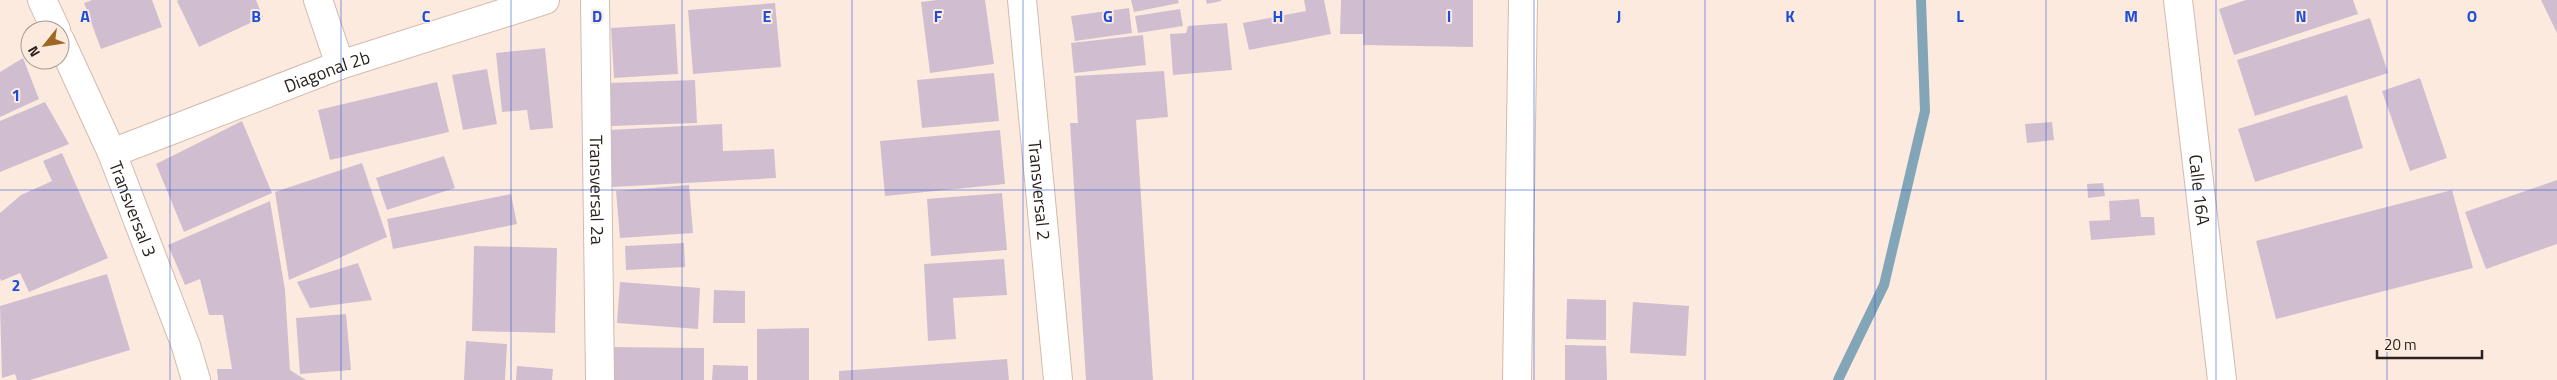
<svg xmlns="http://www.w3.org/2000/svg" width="2557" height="380" viewBox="0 0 2557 380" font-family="'Titillium Web',sans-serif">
  <rect width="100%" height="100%" fill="#fdeadf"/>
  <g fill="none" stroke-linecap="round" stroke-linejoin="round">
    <!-- stream -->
    <polyline stroke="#82a6b8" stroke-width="10" points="1838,380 1884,285 1925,111 1921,0"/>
  </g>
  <!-- building -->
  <g fill="#d0bed0">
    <polygon points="92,0 152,0 162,27 101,49 84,3"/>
    <polygon points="179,0 256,0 263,17 199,47 177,1"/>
    <polygon points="937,0 985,0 994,64 930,73 921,2"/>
    <polygon points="1131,0 1178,0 1179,3 1134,12"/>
    <polygon points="1206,0 1221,0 1221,1 1207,4"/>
    <polygon points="1304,0 1324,0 1331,34 1249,50 1243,23 1306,11"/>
    <polygon points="1341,0 1473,0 1473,47 1363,45 1363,34 1340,34"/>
    <polygon points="2246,0 2353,0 2358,14 2234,55 2219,9"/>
    <polygon points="2541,0 2557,0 2557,33"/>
    <polygon points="775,3 781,67 693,74 688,10"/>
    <polygon points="1129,8 1132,33 1075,41 1071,16"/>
    <polygon points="1180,9 1183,26 1138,33 1135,16"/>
    <polygon points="2370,18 2388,73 2255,116 2237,60"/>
    <polygon points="1227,23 1232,70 1173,75 1170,34 1186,33 1188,26"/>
    <polygon points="675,24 678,74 614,78 611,28"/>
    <polygon points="1143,35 1146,65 1074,73 1071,43"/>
    <polygon points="545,48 553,128 530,130 527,110 502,112 496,53"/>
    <polygon points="23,58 39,99 0,117 0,72"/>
    <polygon points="487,69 497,124 463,130 452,75"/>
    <polygon points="1164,71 1168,117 1136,120 1153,380 1086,380 1070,123 1078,123 1075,76"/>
    <polygon points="994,73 999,121 922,128 917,80"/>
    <polygon points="2420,78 2447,158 2410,171 2382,91"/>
    <polygon points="695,80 697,123 611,126 609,83"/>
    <polygon points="437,82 449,132 330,160 318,110"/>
    <polygon points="2347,95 2363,148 2255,182 2238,129"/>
    <polygon points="45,102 69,144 0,172 0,121"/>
    <polygon points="242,121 272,193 184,232 156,164"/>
    <polygon points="2052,122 2054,140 2027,143 2025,124"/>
    <polygon points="722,124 723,151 774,149 776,178 612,187 609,130"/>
    <polygon points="1000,130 1005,184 885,196 880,141"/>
    <polygon points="62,153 108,258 29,292 20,273 1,281 0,278 0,213 21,195 52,181 43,161"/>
    <polygon points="444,156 455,188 387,210 376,178"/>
    <polygon points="362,163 387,237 289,280 275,192"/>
    <polygon points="2557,180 2557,244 2486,269 2465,212"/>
    <polygon points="2103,183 2105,196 2088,198 2087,184"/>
    <polygon points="689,185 693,233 620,238 616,191"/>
    <polygon points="2452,190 2473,268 2276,319 2256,241"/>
    <polygon points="1002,193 1007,250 931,256 927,199"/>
    <polygon points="511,194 517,224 393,249 387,219"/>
    <polygon points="2139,199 2141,217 2154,217 2155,235 2091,240 2089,221 2110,220 2109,201"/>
    <polygon points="270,201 285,290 290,370 306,380 218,380 217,369 232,369 223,315 209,315 200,279 185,285 168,245"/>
    <polygon points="684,243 685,267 626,270 625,246"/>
    <polygon points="474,246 557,248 555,333 472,331"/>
    <polygon points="1004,259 1007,295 953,298 956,339 928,341 924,264"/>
    <polygon points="358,263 372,300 310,308 297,282"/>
    <polygon points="107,274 130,350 30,380 17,380 15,374 2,378 0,306"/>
    <polygon points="620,282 700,288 698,329 617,323"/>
    <polygon points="714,290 745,291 745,323 713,323"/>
    <polygon points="1567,299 1606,300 1606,340 1566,339"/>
    <polygon points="1633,302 1689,306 1686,356 1630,353"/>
    <polygon points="346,314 351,370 300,374 296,318"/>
    <polygon points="809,328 809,380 757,380 757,329"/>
    <polygon points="466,341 507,344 505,380 464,380"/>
    <polygon points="1565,345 1606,346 1607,380 1565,380"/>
    <polygon points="611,347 704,348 704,380 611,380"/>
    <polygon points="1007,359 1009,380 839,380 839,371"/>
    <polygon points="713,365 748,366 748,380 712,380"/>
    <polygon points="517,366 553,369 552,380 516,380"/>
  </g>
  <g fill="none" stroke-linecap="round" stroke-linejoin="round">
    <!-- street casing -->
    <g stroke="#d2bbae" stroke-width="30">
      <g id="street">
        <polyline points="42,0 56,30"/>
        <polyline points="318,0 340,65"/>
        <path id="s1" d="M 595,0 L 600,380"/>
        <path id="s2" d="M 1022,0 L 1058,380"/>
        <path id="s3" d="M 2178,0 L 2222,380"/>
        <path id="s4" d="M 60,40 L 112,153 L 186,346 L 196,380"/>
        <path id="s5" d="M 112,153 L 340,65 L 545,0"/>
        <polyline points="1517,380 1523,0"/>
      </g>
    </g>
    <!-- street -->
    <use href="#street" stroke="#fff" stroke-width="28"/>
  </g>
  <!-- grid -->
  <path fill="none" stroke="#1d4ed8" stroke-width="1" stroke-opacity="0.55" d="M 170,0 L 170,380M 341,0 L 341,380M 511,0 L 511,380M 682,0 L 682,380M 852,0 L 852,380M 1023,0 L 1023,380M 1193,0 L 1193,380M 1364,0 L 1364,380M 1534,0 L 1534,380M 1705,0 L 1705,380M 1875,0 L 1875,380M 2046,0 L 2046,380M 2216,0 L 2216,380M 2387,0 L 2387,380M 0,190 L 2557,190"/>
  <g text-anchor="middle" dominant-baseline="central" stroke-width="4" stroke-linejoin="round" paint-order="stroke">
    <!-- street labels -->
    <g font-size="18" fill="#2a221d" stroke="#fdeadf">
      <text stroke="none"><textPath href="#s5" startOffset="230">Diagonal 2b</textPath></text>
      <text stroke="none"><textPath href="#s1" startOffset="190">Transversal 2a</textPath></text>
      <text stroke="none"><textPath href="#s2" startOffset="191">Transversal 2</textPath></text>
      <text stroke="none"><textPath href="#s3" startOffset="191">Calle 16A</textPath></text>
      <text stroke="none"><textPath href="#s4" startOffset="184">Transversal 3</textPath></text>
    </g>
  </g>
  <g font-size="16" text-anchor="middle" font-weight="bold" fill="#1d4ed8" stroke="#fdeadf" stroke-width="4" stroke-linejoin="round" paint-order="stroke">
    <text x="85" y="22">A</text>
    <text x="256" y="22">B</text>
    <text x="426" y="22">C</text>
    <text x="597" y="22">D</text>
    <text x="767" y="22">E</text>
    <text x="938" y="22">F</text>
    <text x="1108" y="22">G</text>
    <text x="1278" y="22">H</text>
    <text x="1449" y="22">I</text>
    <text x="1619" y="22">J</text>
    <text x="1790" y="22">K</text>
    <text x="1960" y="22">L</text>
    <text x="2131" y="22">M</text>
    <text x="2301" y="22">N</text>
    <text x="2472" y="22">O</text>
    <text x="16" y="101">1</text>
    <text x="16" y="291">2</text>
  </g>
  <!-- north arrow -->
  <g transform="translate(45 45) rotate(240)"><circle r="24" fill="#fdeadf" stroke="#a99a91"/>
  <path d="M0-4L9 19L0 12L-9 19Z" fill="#9f6724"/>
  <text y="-8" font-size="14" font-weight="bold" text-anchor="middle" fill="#2a221d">N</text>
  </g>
  <!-- scale -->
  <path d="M2377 350v8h105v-8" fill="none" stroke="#2a221d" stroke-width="2.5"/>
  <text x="2384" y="350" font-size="15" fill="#2a221d" stroke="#fdeadf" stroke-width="4" paint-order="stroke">20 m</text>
</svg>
